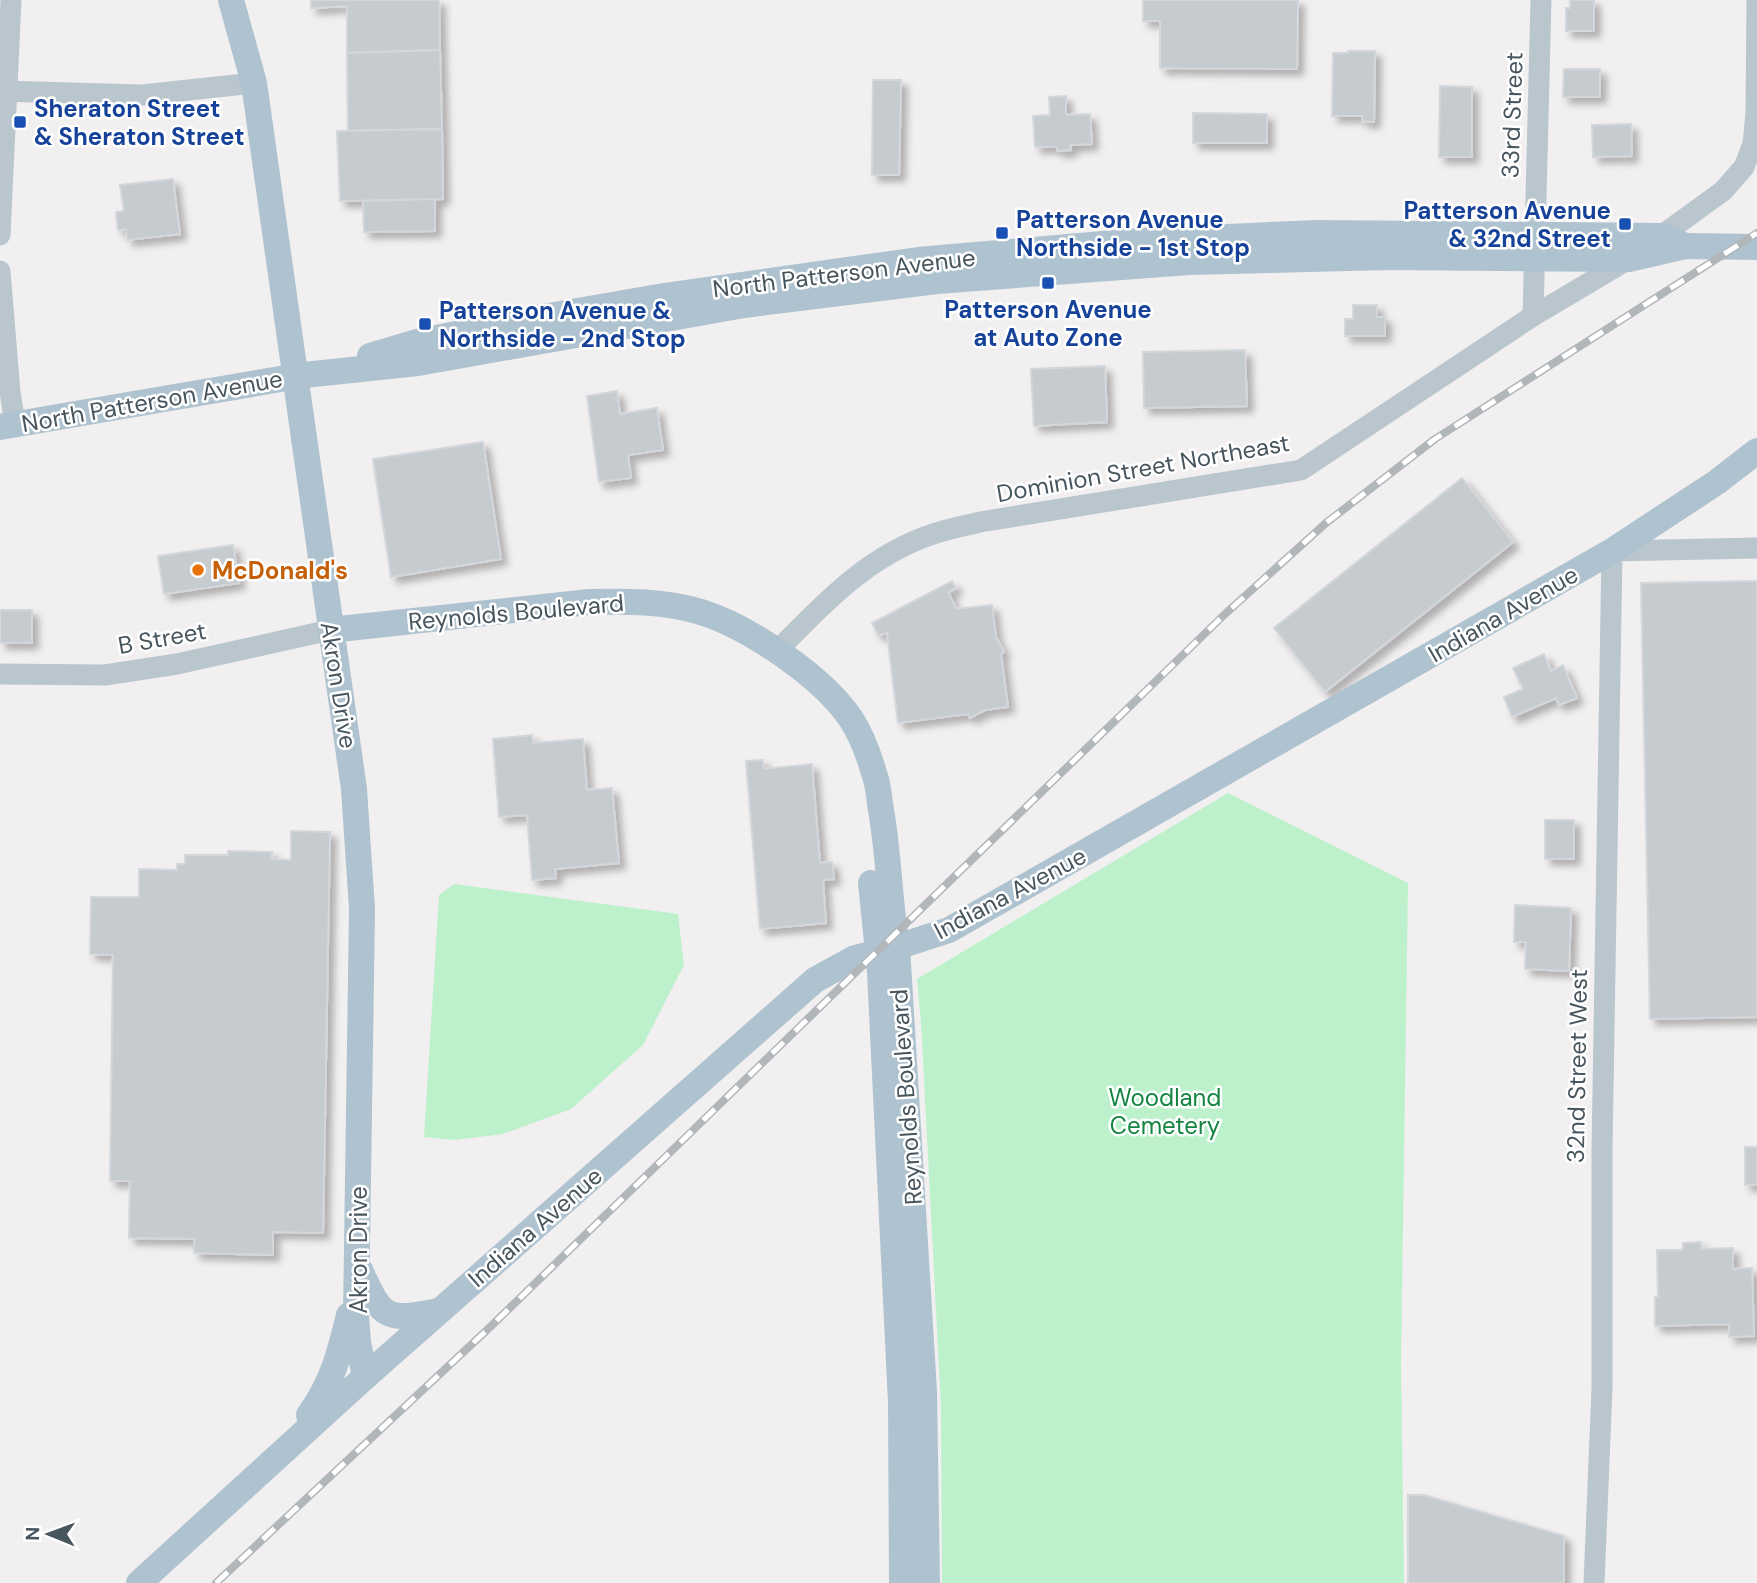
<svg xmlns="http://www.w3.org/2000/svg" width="1757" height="1583" viewBox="0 0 1757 1583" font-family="'DM Sans',sans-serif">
  <defs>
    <filter id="shadow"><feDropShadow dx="6" dy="6" stdDeviation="3.5" flood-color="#0004"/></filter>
  </defs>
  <rect width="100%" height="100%" fill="#f2eff0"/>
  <!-- green -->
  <g fill="#bcf1cb">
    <polygon points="1228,793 1408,883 1401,1364 1404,1583 942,1583 941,1407 921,1022 917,979"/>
    <polygon points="454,884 678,914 684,965 643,1045 571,1109 503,1134 455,1140 424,1137 439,895"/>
  </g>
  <!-- building -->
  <g fill="#c6cbcf" stroke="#d3d6db" stroke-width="2" filter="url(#shadow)">
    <polygon points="311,0 439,0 440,50 347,53 347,6 311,8"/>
    <polygon points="1143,0 1298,0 1297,69 1160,68 1160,21 1143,21"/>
    <polygon points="1570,0 1594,0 1594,31 1566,31 1566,8 1570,8"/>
    <polygon points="440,50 442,129 348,131 347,53"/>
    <polygon points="1348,51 1375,51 1374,122 1362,121 1362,116 1332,116 1333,53 1348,53"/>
    <polygon points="1564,69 1600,69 1600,97 1563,97"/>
    <polygon points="873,80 901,80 899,175 872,175"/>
    <polygon points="1440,86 1472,87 1472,157 1439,157"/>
    <polygon points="1066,96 1066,115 1090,114 1092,144 1070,145 1071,150 1057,151 1057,147 1035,147 1033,116 1050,115 1049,97"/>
    <polygon points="1193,113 1267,114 1267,143 1193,143"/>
    <polygon points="1631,124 1632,156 1593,157 1592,125"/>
    <polygon points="442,129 443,199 340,201 337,131"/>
    <polygon points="173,179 180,234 127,240 126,229 118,230 116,212 124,211 120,185"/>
    <polygon points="435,199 435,231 364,232 363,201"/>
    <polygon points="1353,305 1377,305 1377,317 1385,317 1385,336 1345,336 1345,319 1353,319"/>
    <polygon points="1245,350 1247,406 1144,408 1143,352"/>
    <polygon points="1105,366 1107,422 1034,426 1031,369"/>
    <polygon points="617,391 620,414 657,408 663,450 628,455 631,478 599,482 587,396"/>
    <polygon points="483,442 501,559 391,577 373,459"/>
    <polygon points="1462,478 1513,542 1325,692 1274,628"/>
    <polygon points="233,545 239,583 164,594 158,556"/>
    <polygon points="952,581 956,588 948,592 956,609 992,605 996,637 1004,652 1001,654 1008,707 985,710 970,718 968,714 898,723 887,633 878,635 872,623"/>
    <polygon points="1757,581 1757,1017 1650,1019 1641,583"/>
    <rect x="0" y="610" width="32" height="33"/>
    <polygon points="1544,654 1551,671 1563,665 1577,698 1559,705 1556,698 1512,717 1504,697 1523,689 1513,668"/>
    <polygon points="532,735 533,743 583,739 587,790 612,788 619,863 555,869 556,878 532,880 527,815 499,817 493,739"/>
    <polygon points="763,760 764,769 812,764 820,863 832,862 834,879 823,880 826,923 760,929 746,761"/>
    <rect x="1545" y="820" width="29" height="39"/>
    <polygon points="291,831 330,832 323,1233 273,1232 273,1255 194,1253 194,1239 129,1238 130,1181 110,1181 113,955 90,954 91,897 139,897 139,869 177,870 177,864 185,864 185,855 228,855 228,851 272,852 271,859 291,860"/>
    <polygon points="1515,905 1571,908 1569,971 1525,969 1526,942 1514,942"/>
    <rect x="1745" y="1147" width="12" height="38"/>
    <polygon points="1701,1242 1701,1249 1733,1248 1733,1269 1752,1268 1754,1336 1729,1337 1729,1324 1655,1326 1655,1297 1658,1297 1657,1250 1683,1250 1683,1243"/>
    <polygon points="1408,1495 1424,1495 1564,1536 1564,1583 1408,1583"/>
  </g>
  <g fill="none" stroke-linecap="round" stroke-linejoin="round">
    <!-- minor -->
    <g stroke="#bac6cd" stroke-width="21">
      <polyline points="0,91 142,95 254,83"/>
      <polyline points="0,235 11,0"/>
      <polyline points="0,271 10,392 15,424"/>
      <polyline points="1533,316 1541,0"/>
      <path d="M 776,652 C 823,604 867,556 933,534 C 948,529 964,526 980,522 L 1301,470 L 1533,316 L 1629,259 L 1723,191 L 1744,167 L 1753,144 L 1756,113 L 1757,0"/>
      <polyline points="0,674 105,675 177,664 330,630"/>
      <polyline points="1594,1583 1602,1389 1602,1150 1612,551 1757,548"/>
    </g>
    <!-- major -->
    <g stroke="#aec3cf" stroke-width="26">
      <polyline points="231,0 254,83 287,317"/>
      <polyline points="370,356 417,342 520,321 664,296 918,260 1137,241 1316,233 1662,236 1681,244"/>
      <polyline points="0,427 304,375 418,363 744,305 937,281 1189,262 1389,257 1629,259 1685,246 1757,247"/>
      <polyline points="304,438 354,789 362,909 356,1316 358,1342 365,1377"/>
      <path d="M 330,630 L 589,602 C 626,601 665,601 701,612 C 749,627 823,677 851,719 C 861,734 869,756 874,773 C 878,783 879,794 880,804 C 889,852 889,900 897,947 L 924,1391 L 927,1583"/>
      <polyline points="871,883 880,972 901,1402 902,1583"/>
      <path d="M 360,1270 C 382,1318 385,1322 438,1311"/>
      <path d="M 309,1415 C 332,1384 340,1352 349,1315"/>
      <polyline points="139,1583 365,1377 815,980 855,958 897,947 949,930 1612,551 1717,482 1757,451"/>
    </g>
    <!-- rail casing -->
    <g stroke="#b1b6ba" stroke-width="8">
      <polyline id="rail" points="216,1583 487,1330 1224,615 1326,523 1435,439 1757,233"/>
    </g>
    <!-- rail -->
    <use href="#rail" stroke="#fff" stroke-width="5" stroke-dasharray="16" stroke-linecap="butt"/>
    <!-- major-bridge -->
    <polyline stroke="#aec3cf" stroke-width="26" points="287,317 304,438"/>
  </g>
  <!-- markers -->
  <g fill="#1a4fb4" stroke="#fff" stroke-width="2.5">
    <rect x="13" y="115" width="14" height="14" rx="3.5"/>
    <rect x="1618" y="217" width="14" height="14" rx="3.5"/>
    <rect x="995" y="226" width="14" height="14" rx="3.5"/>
    <rect x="1041" y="276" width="14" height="14" rx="3.5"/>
    <rect x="418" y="317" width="14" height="14" rx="3.5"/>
  </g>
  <circle fill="#e8710a" stroke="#fff" stroke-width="2.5" cx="198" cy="570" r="7"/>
  <g text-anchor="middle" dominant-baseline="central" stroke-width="5" stroke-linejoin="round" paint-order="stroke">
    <!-- transit labels -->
    <g font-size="24" font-weight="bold" fill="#164399" stroke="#fff" text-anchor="start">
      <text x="34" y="108">Sheraton Street<tspan x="34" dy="28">&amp; Sheraton Street</tspan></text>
      <text x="1611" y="210" text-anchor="end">Patterson Avenue<tspan x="1611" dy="28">&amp; 32nd Street</tspan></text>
      <text x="1016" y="219">Patterson Avenue<tspan x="1016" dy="28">Northside - 1st Stop</tspan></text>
      <text x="1048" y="309" text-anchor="middle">Patterson Avenue<tspan x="1048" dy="28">at Auto Zone</tspan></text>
      <text x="439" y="310">Patterson Avenue &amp;<tspan x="439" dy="28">Northside - 2nd Stop</tspan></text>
    </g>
    <!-- street labels -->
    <g font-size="24" fill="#47555e" stroke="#fff">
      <text transform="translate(1512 115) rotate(-88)">33rd Street</text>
      <text transform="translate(844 273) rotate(-7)">North Patterson Avenue</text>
      <text transform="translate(152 401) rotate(-10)">North Patterson Avenue</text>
      <text transform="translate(1143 468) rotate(-10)">Dominion Street Northeast</text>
      <text transform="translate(516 612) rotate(-5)">Reynolds Boulevard</text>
      <text transform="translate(1503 614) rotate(-30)">Indiana Avenue</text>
      <text transform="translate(162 638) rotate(-10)">B Street</text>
      <text transform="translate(339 685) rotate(81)">Akron Drive</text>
      <text transform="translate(1010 893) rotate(-28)">Indiana Avenue</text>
      <text transform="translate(1577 1066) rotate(-89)">32nd Street West</text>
      <text transform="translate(906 1097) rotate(-94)">Reynolds Boulevard</text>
      <text transform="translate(535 1227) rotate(-41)">Indiana Avenue</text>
      <text transform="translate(358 1250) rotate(-90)">Akron Drive</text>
    </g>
    <!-- food labels -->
    <g font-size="24" font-weight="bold" fill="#c56008" stroke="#fff" text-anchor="start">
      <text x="212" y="570">McDonald's</text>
    </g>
    <!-- park labels -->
    <g font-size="24" fill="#13843f" stroke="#fff">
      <text x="1165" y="1097">Woodland<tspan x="1165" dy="28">Cemetery</tspan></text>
    </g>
  </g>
  <!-- north arrow -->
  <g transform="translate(49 1534) rotate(271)" stroke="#ffffff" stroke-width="5" paint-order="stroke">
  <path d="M0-5L12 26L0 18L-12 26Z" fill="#47555e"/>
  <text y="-10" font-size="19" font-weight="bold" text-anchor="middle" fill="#47555e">N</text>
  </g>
</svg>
